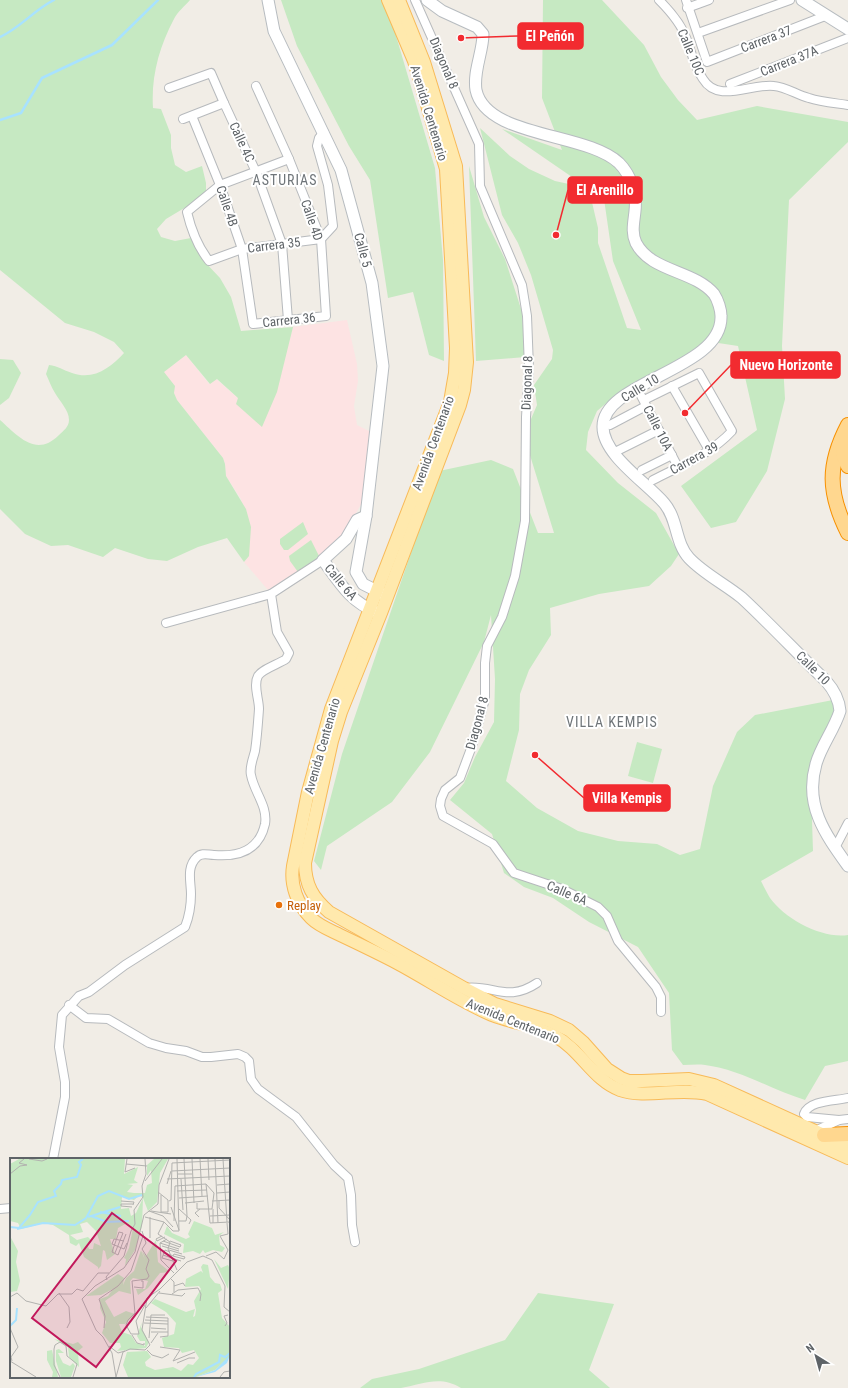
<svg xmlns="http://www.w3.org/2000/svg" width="848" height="1388" viewBox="0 0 848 1388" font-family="'Roboto Condensed',sans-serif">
  <rect width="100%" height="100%" fill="#f1ede6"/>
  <!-- medical -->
  <polygon fill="#fde3e3" points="347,320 357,364 358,381 354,406 357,425 373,433 364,499 346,531 329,551 268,590 244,562 249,556 241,499 226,476 225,464 223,458 177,400 164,372 186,355 209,384 216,379 238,398 285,355 293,327"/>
  <!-- green -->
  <g fill="#c6e9c2">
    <path d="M 0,0 L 190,0 C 185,6 177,12 174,19 C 159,47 151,77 153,108 L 161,109 L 171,135 L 171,148 L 175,165 L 186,172 L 202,166 L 206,183 L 206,195 L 166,219 L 157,229 L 161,237 L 175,241 L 191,238 L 203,260 L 220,278 L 231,297 L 241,331 L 293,327 L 277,392 L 262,427 L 236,404 L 238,398 L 217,379 L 210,384 L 186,355 L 164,372 L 175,386 L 174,393 L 177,400 L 223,458 L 225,464 L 226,476 L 246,509 L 251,527 L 249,556 L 244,562 L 227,538 L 198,547 L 167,561 L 148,559 L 115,548 L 103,557 L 68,545 L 51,546 L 25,534 L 0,509 L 0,420 C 18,436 36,458 59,435 C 63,431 69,427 69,420 C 69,410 60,402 55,393 C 51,387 49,380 46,374 L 49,365 C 58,366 63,370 72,373 C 94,381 111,367 124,353 L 114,342 L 94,332 L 65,323 L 0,270 Z"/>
    <polygon points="281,0 383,0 389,12 435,168 443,260 444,361 429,355 413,292 388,298 370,180 349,146 297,46"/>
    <path d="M 543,0 L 602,0 L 644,45 L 661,77 L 678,100 L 697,120 L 757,106 L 848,122 L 848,142 L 789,200 L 782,346 L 785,399 L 767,471 L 736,522 L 711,528 L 681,486 L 757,430 L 738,346 L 705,341 L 678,361 L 616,395 L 597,411 L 588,432 L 586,450 L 618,483 L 656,513 L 679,554 L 671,566 L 649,586 L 599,594 L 550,608 L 551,635 L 529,670 L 520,694 L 519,730 L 506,781 L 537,808 L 578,831 L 618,841 L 657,844 L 680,855 L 700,849 L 713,786 L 737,732 L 755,715 L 833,700 L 835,718 L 811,790 L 813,851 L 761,881 C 764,887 767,893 770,898 C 785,919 822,939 848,935 L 848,1061 L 825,1066 L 805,1100 C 772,1090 739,1069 705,1065 C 698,1064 690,1065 683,1065 L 672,1050 L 669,993 L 638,947 L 589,922 L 553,898 L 524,887 L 504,873 L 492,834 L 450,800 L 464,783 L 475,757 L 494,722 L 495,679 L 491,615 L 484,642 L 430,752 L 392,802 L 327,846 L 321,870 L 314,861 L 342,754 L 439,471 L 491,460 L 513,469 L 538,533 L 554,533 L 529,452 L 531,419 L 537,405 L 534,385 L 552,359 L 553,350 L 531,275 L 518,243 L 502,215 L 480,128 L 510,156 L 529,169 L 555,181 L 578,186 L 591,198 L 598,228 L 598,243 L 627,328 L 641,330 L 613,261 L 604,199 L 502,129 L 562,150 L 542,98 Z"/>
    <polygon points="469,166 484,217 505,259 522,312 525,357 476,361"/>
    <polygon points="0,359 13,360 21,373 9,398 0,405"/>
    <polygon points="303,522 308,534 288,550 284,550 280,544 280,539"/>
    <polygon points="311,540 320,558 298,572 290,561 289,556"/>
    <polygon points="637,742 662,749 653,783 628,776"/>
    <path d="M 538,1293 L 614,1304 L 589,1370 L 610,1388 L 461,1388 C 440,1375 423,1384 401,1388 C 388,1388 373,1388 360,1388 L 372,1379 L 419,1369 L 505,1340 Z"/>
  </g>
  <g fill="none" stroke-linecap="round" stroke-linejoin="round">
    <!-- stream -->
    <g stroke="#a8e2ff" stroke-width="2.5">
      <path d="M 0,37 C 20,28 34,10 54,0"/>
      <polyline points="0,120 21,113 42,78 112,45 158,0"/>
    </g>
    <!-- street casing -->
    <g stroke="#b7babd" stroke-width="10">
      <g id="street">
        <polyline points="415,0 479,144 480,186 522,285 527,316 529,368 526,417 525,521 515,576 502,617 487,646 485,663 485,699 472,746 460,778 445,790 441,799 440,806 443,816 493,844 514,873 562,889 598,907 607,916 618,941 656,987 661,997 661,1012"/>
        <path d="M 659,0 C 670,11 682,25 687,40 C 692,54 694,66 703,79 C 718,104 751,83 774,86 C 786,87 797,95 809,98 C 821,102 835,103 848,105"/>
        <polyline points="686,0 707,62 825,16"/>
        <polyline points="687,8 709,0"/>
        <polyline points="698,33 790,0"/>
        <polyline points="730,84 848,38"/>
        <polyline points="169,88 211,73 224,103"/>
        <polyline points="192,116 220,185 242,249 253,324 326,316 321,239 289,159 256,86"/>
        <polyline points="183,119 224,103 256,172 282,244 288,320"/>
        <path d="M 289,159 L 220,185 L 187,212 C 191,229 198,247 209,261 L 242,249 L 321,239 L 333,226 L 328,185 L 317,146 L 319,138 L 324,132"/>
        <polyline points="672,386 709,450"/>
        <polyline points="637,388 678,467"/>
        <path d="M 644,400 L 699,373 L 732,431 C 711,454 680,466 653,480"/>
        <polyline points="610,425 646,406"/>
        <polyline points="615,452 659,430"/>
        <polyline points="642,470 672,455"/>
        <polyline points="166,623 271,594"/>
        <polyline points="835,848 848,823"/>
        <path d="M 464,988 C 494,984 507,1003 537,983"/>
        <polyline points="69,1005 86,1018 108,1019 149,1043 166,1048 186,1051 202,1057 211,1057 238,1054 245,1057 249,1061 251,1079 258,1089 296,1117 334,1165 348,1178 351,1195 352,1225 355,1242"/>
        <path d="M 839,1120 L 807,1117 L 804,1114 C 809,1100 835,1101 848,1098"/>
        <polyline points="815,1131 839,1120 848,1119"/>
        <path d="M 53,1159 L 65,1097 L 65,1082 L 59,1047 L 62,1015 L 79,996 L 89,992 L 125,965 L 185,927 C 189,917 191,905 191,894 C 191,882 186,867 197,857 C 202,852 208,855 214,855 C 238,857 259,851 265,824 C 268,806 254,792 251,775 C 249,768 253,759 255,751 C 257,738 258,723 259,709 C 259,699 253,685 258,676 C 262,669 279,664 286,659 L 289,653 L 277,632 L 271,594 L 323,560"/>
        <polyline points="0,1209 11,1208"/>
      </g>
    </g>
    <!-- secondary casing -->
    <g stroke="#b7bcc0" stroke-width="13">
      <g id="secondary">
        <polyline points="268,0 274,31 341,170 372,283 383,366 366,516 356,572 363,584 385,595"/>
        <path d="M 427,0 L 442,11 L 477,27 L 483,34 C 483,52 473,71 476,90 C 486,138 586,132 619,163 C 631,175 637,194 635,211 C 634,222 631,232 636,243 C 651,272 694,270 714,294 C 718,300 721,310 721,316 C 723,370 602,381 603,427 C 603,455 647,483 664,503 C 678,519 675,543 689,558 C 704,574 725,584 742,598 C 770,624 798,654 826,681 C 834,690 839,699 840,711 C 834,730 821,746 816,764 C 804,805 825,834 848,866"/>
        <polyline points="802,0 848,29"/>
        <path d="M 366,516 L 357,520 L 346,539 L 323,560 C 339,582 351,603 377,612"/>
      </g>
    </g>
    <!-- primary casing -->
    <g stroke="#f8ba58" stroke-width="14">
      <g id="primary">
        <path d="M 388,0 L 414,61 L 446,169 L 456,348 L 455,373 L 450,402 L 331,709 L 308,792 L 293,866 C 290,885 297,904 311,918 C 319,926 330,930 340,935 C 359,944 378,953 397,963 C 429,980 459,1001 492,1015 C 513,1023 536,1026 555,1036 C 581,1050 593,1080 620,1090 C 646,1099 679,1087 707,1094 L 848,1158"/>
        <path d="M 399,0 L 424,62 L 456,166 L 467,362 L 464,390 L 460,405 L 381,613 L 341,712 L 332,741 L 305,863 C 305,885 313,898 329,912 L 464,988 L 495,1004 L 550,1021 L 569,1030 L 583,1042 L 607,1069 L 621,1078 L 629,1081 L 642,1081 L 689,1079 L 714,1085 L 848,1146"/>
      </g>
    </g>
    <!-- highway casing -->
    <g stroke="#f79000" stroke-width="16">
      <g id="highway">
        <path d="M 848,425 C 827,465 828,493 848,533"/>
        <polyline points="844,440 843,454 848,466"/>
        <polyline points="824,1135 848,1134"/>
      </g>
    </g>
    <!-- street -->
    <use href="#street" stroke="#fff" stroke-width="8"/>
    <!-- secondary -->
    <use href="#secondary" stroke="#fff" stroke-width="11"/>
    <!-- primary -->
    <use href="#primary" stroke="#ffe9ad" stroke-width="12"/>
    <!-- highway -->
    <use href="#highway" stroke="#ffd78f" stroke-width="14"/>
  </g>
  <!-- markers -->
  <circle fill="#e8710a" stroke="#fff" stroke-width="1.5" cx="279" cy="905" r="4"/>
  <g text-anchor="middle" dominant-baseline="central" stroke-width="4" stroke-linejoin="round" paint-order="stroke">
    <!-- street labels -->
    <g font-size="13" fill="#5e6367" stroke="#fff">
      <text transform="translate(766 39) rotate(-21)">Carrera 37</text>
      <text transform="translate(691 52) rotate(67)">Calle 10C</text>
      <text transform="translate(789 61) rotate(-22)">Carrera 37A</text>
      <text transform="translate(444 63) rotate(67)">Diagonal 8</text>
      <text transform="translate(429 113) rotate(73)">Avenida Centenario</text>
      <text transform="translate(242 142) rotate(65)">Calle 4C</text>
      <text transform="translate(227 206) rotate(71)">Calle 4B</text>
      <text transform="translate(312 220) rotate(71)">Calle 4D</text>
      <text transform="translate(274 245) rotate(-7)">Carrera 35</text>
      <text transform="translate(363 250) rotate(75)">Calle 5</text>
      <text transform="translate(289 320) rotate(-6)">Carrera 36</text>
      <text transform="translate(527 383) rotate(-88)">Diagonal 8</text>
      <text transform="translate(640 388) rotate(-31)">Calle 10</text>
      <text transform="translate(658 428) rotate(63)">Calle 10A</text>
      <text transform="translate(433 443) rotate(-70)">Avenida Centenario</text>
      <text transform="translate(694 458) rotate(-29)">Carrera 39</text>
      <text transform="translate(341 582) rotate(50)">Calle 6A</text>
      <text transform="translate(813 668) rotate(45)">Calle 10</text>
      <text transform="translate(477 723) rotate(-75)">Diagonal 8</text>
      <text transform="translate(322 746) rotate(-74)">Avenida Centenario</text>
      <text transform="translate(567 893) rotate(23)">Calle 6A</text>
      <text transform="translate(513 1021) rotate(22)">Avenida Centenario</text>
    </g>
    <!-- food labels -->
    <g font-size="13" fill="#c56008" stroke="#fff" text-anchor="start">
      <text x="287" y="905">Replay</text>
    </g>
    <!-- neighbourhood labels -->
    <g font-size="14" letter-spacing="1" fill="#6f7579" stroke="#fff">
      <text x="285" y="180">ASTURIAS</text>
      <text x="612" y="722">VILLA KEMPIS</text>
    </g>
  </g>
  <!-- overview -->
  <g transform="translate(10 1158)">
    <rect width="220" height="220" fill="#f1ede6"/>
    <path d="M 9,1 L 115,1 L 114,16 L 128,9 L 124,22 L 128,25 L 117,26 L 123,27 L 117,34 L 124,35 L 135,35 L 137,27 L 142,25 L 141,12 L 137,18 L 137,7 L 144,1 L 158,1 L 150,15 L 147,44 L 138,53 L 133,40 L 132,68 L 125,92 L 115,108 L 116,101 L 114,100 L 119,90 L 123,70 L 117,65 L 108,70 L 106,81 L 100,81 L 105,96 L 97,102 L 95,93 L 93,92 L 91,108 L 88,111 L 88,109 L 74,99 L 69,85 L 66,88 L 60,85 L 59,77 L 43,67 L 34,65 L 11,71 L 8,65 L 0,63 L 0,6 ZM 130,37 L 133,40 L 126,55 L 121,58 L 119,50 L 111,51 L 112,39 L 124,42 ZM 77,64 L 86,73 L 91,88 L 84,85 L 83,91 L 79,91 L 77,86 L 82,83 L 78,79 L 67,82 L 60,77 L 73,74 L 70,66 ZM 184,63 L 202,70 L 205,77 L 214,74 L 209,78 L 210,87 L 215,90 L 212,94 L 203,92 L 195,95 L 193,92 L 190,96 L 183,93 L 173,95 L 174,86 L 154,76 L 157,68 L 162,75 L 176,81 L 180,79 L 178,76 ZM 0,78 L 8,93 L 6,104 L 10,123 L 7,133 L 0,134 ZM 146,82 L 148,104 L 160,114 L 150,115 L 138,130 L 128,137 L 126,131 L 135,131 L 138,123 L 123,120 L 120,123 L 121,136 L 109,133 L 95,143 L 104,159 L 116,153 L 125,156 L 115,166 L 109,166 L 112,174 L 121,177 L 126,185 L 135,188 L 135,183 L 130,183 L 127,178 L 132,164 L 131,169 L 139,184 L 136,190 L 107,193 L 111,189 L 110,185 L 100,185 L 92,175 L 96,164 L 90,150 L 90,141 L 98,138 L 103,131 L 91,137 L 76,138 L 108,116 L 114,120 L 113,127 L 116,120 L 124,113 L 131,92 L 135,102 L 132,93 L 136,98 ZM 204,101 L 211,110 L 218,107 L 220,111 L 218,131 ZM 193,106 L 198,107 L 200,119 L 205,125 L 210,126 L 212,132 L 208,135 L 212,160 L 220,169 L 219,199 L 205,212 L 186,219 L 118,219 L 113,207 L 117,194 L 137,193 L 141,199 L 135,204 L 136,208 L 145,212 L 163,209 L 171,213 L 178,206 L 183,207 L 189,200 L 184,192 L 172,195 L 169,190 L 154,189 L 152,180 L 164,176 L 166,165 L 156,154 L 141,145 L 145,141 L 176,154 L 185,151 L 183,159 L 185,158 L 186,152 L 184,143 L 191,131 L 189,128 L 175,129 L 176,121 L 191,113 L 193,115 L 191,109 ZM 44,181 L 63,186 L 68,184 L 73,189 L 68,193 L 69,209 L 59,199 L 58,189 ZM 49,191 L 54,195 L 48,195 L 53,205 L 60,208 L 63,205 L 65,208 L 61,219 L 51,219 L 46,203 L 46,192 ZM 42,192 L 48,219 L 42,219 L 43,214 L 37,202 L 37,193 Z" fill="#c6e9c2" fill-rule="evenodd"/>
    <path d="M 220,197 L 217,205 L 205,214 L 186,219 L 205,212 Z" fill="#a8e2ff"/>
    <path fill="none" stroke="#a8e2ff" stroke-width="2" d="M 90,54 L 111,58M 81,58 L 97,64 L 119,63M 78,59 L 110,49M 0,69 L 9,70 L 20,57 L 28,44 L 46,38 L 44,33 L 51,26 L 52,22 L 67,19 L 71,7 L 69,4 L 73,1M 7,71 L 33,65 L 65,67 L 76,60 L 88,38 L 99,33 L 119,41 L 132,37M 0,168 L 6,162 L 7,150M 184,219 L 186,216 L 209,204 L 210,197 L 215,199 L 220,195"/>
    <path fill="none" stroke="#b2b2af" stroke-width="1" d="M 19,1 L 32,3 L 37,1M 117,1 L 115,14 L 125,10M 167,1 L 169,73M 182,1 L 184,45M 190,1 L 192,38M 198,1 L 199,22M 205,1 L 208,65M 213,1 L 217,64M 116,6 L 137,8M 162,13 L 220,10M 0,16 L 10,8 L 17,7 L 9,5 L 14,1M 167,16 L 182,16M 157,21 L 220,18M 171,21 L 173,52M 135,23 L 152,1M 157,26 L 161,13M 196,26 L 200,65 L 220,64M 196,26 L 204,35M 207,27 L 220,26M 167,33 L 197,32M 148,34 L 158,42 L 158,54 L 151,54 L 151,37M 207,35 L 220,34M 169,40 L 198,38M 209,42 L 209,50 L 220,62M 111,43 L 124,44 L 123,47M 159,43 L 161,42 L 162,5 L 220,2M 202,43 L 220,42M 175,45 L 194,43M 187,45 L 187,51 L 202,51 L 204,35M 122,49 L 111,48 L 111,46 L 123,46M 161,49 L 169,72M 169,51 L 181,62 L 179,66M 139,53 L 153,58 L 163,69M 141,53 L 161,56M 200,58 L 220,57M 135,59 L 154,64 L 163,73 L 169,73M 189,59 L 185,55 L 190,51M 164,63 L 165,28 L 196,26M 169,63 L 176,63 L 177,58 L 174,1M 154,64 L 148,76 L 160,84 L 158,91 L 167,112M 203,65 L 203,51M 109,74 L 102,94 L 108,97 L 116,76M 152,78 L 146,81 L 147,83 L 155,79M 140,80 L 140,59M 157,81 L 150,85 L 151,102 L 164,115M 114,83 L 104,81 L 102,86 L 114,91 L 117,85M 153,83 L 170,89 L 171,87 L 160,83M 150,85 L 169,91M 152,88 L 169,93M 159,92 L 172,96M 160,94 L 155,92 L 152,100 L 163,103M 105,95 L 113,75 L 109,74M 153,95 L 161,97 L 163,98 L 174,101 L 175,99 L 164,96 L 163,98M 153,97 L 171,103M 196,98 L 206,94 L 214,101 L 218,92 L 210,78 L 218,76 L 217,65M 161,121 L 164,124 L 164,134M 97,122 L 96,119 L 114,98 L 121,73 L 125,66 L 124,52 L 133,39 L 132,28 L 136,16 L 135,1M 164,128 L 173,125 L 175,128M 124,129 L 133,130 L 133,123 L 131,123M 49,135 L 59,149 L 60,164 L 57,170M 149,135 L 172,138 L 175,135M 162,136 L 168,132 L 188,130 L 191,136 L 190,143M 0,139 L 7,135 L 16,143 L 36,148 L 48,136 L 62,136 L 67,131 L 73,133 L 88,115 L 99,115M 136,150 L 150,133M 136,159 L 158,160 L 158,178 L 150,179M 135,162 L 158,163M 134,165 L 158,166M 215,168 L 217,165 L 214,158 L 218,157M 0,170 L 8,189 L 1,199 L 2,203M 94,170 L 95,158 L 89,141 L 108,128 L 121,113 L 133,78M 141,170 L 156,171M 141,174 L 158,174M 121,176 L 116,167 L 118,162 L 125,155 L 122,123 L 137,121 L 139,118 L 136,111 L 139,102 L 132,91 L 136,85 L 132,73M 121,176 L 129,176 L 126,163 L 135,147M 122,177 L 127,185 L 134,187 L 134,185M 139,180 L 141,157 L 155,157M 141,185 L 148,175M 99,188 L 108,195 L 115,193M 150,189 L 170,192 L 163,203M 137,192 L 142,197 L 152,200 L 159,196M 0,203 L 26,219M 163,203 L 185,194M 167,205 L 179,200 L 185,200M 50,219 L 44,207 L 44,191 L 45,187 L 50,184 L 56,188 L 57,198 L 67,206 L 63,219M 106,219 L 102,195 L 93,179 L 86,172 L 72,141 L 85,128 L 114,110 L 125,94 L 134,57 L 148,46 L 149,27 L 159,1M 106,219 L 113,194 L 120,191 L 135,192 L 140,187 L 132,172 L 137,140 L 150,131 L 177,104 L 193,98 L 202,102 L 215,128 L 214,149 L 220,154M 210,219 L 214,214 L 220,213"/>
    <path fill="#c2185b" fill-opacity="0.15" stroke="#c2185b" stroke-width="2" d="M 102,55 L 166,103 L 86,209 L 22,160 Z"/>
    <rect width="220" height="220" fill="none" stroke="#5e6367" stroke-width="2"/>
  </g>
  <!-- callouts -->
  <path fill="none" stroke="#f22b30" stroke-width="1.5" d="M461 38L518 36M556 235L568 190M685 413L731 365M535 755L584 798"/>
  <g fill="#f22b30" stroke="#fff" stroke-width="1.5">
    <circle cx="461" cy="38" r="4"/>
    <circle cx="556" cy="235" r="4"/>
    <circle cx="685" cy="413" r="4"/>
    <circle cx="535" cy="755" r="4"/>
  </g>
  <g fill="#f22b30" stroke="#f22b30" stroke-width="1.5">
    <rect x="518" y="23" width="65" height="26" rx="4"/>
    <rect x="568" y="177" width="74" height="26" rx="4"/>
    <rect x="731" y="352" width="109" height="26" rx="4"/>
    <rect x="584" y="785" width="86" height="26" rx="4"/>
  </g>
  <g font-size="14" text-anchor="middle" font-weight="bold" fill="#fff">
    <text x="550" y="41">El Peñón</text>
    <text x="605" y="195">El Arenillo</text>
    <text x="786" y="370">Nuevo Horizonte</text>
    <text x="627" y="803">Villa Kempis</text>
  </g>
  <!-- north arrow -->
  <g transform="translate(816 1356) rotate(323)" stroke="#ffffff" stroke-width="3" paint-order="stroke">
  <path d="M0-3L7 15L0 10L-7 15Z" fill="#5e6367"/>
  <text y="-6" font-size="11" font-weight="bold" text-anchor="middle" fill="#5e6367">N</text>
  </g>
</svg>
